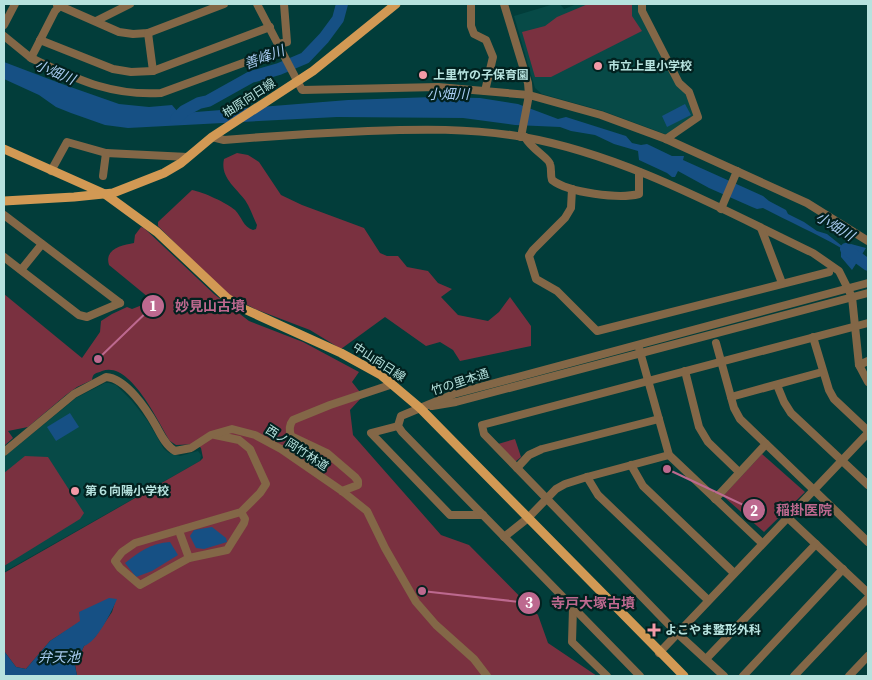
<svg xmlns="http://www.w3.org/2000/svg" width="872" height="680" viewBox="0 0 872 680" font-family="'Source Serif 4','Noto Sans JP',serif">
  <rect width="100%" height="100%" fill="#023d3a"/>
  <!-- built -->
  <g fill="#074a47">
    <polygon points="554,4 560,4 564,9 577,4 638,4 639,13 685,93 694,112 692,118 670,133 665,134 603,111 542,94 535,88 514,16"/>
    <polygon points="105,383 109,383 116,385 132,401 147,420 164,449 169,453 180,456 198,451 201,455 200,461 4,572 4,457 76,398"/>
  </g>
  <!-- green -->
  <g fill="#7a3140">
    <polygon points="588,4 632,4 632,16 642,31 551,77 535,77 522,32 545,26 557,17"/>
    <path d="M 237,153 L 248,155 L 259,162 L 281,195 L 302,205 L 364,228 L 380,253 L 387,256 L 398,256 L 407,267 L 428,271 L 438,283 L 452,289 L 441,297 L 458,315 L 488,321 L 499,312 L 510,297 L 531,326 L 531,346 L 460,361 L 453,350 L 440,342 L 426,346 L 385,317 L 341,349 L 310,330 L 255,309 L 229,295 L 207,275 L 158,226 L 158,222 L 192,190 C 203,192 227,203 235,210 C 242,217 243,227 253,230 L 256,229 L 257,225 C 253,217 250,207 245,200 C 235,187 220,177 224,159 Z"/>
    <path d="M 141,227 L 144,228 L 214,294 L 249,321 L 303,342 L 359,372 L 352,382 L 363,396 L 350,410 L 353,435 L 441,535 L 469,545 L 538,615 L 548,643 L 597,676 L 77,676 L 75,665 L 84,646 L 95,637 L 112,612 L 116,599 L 50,641 L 26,669 L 16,667 L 4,651 L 4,573 L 200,461 L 203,458 L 201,448 L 197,444 L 176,445 L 170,441 C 158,422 130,360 102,371 C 96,374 93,372 92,380 L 77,387 L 66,395 L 28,427 L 8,431 L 13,438 L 4,446 L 4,294 L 82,358 L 100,332 L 101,321 L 112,314 L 127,307 L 132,309 C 139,306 146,305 148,297 L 109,265 C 104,249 122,245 134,243 L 135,235 Z"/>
    <polygon points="515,439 521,457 515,462 498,444"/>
    <polygon points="762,454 805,492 764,532 723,496"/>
    <polygon points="25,456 48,457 84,513 80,519 4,566 4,473"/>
  </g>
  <!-- water -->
  <g fill="#165084">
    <path d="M 4,62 L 62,84 L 119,104 L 149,107 L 172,105 L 178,112 L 183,113 L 348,100 L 433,97 L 480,98 L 518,104 L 558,119 L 566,117 L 626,136 L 632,143 L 641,145 L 647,144 L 672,156 L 684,156 L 683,160 L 763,196 L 769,201 L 786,210 L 788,214 L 804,222 L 817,231 L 827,234 L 842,246 L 851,244 L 866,248 L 852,270 L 841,257 L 841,248 C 816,233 789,222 763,208 L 757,209 L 752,207 L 709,188 L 678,171 L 675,177 L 672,177 L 667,173 L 639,160 L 638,151 L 614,144 L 595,135 L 571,131 L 560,127 L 515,125 L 463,118 L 337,117 L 128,128 L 105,125 L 71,113 L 56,107 L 39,95 L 4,79 Z"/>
    <polygon points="685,104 691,115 667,127 662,116"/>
    <polygon points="70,413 79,427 56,441 47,427"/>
    <polygon points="212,527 226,538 227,542 204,549 196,548 190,536 194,530"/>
    <path d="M 170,542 L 178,555 L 152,571 L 136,577 L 125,563 C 139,552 151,543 170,542 Z"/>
    <path d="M 109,598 L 117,599 C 112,611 97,642 84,646 L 75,665 L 77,676 L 4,676 L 4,651 L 16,667 L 26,669 L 50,641 L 80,621 L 79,612 Z"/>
  </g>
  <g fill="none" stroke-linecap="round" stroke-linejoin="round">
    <!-- river -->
    <g stroke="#165084" stroke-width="12">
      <polyline points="176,119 184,111 199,103 208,101 251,77 279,69 305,58 324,38 338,19 342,4"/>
      <polyline points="846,249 868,265"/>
    </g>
    <!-- minor -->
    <g stroke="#836747" stroke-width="8">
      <polyline points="62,4 60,6 119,32 133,34 148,33 224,4"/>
      <polyline points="257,4 302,90 438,87 529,95 601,115 666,139 807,203 868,241"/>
      <polyline points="471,4 471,26 474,34 486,40 493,57 485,91"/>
      <polyline points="504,4 528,83 529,95 521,137"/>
      <polyline points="642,4 642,11 679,83 689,92 698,117 666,139"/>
      <polyline points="96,21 130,4"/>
      <polyline points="4,25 15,4"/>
      <polyline points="148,33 153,71"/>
      <polyline points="4,36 31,58 55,11 60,6 57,5"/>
      <polyline points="40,40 113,69 131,72 153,71 270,27"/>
      <polyline points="279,44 287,42 284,4"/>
      <path d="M 31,58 C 77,79 110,96 161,93 L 281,49"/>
      <path d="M 212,137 L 224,140 C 272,136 320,133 368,131 C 419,129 472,128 523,137 C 625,155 721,209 813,253 L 839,271 L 852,297 L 859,365 L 868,382"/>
      <path d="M 525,137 C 531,149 549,158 550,164 C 552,169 550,174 552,180 C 569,193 619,199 639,194 L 639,172"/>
      <polyline points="51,171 67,142 106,153 188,157"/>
      <polyline points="103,176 106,153"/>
      <polyline points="572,189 571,208 565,218 533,250 529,256 536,279 557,291 597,331 829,272"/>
      <polyline points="721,209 737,171"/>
      <polyline points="4,215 120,303"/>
      <polyline points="761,228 782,283"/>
      <polyline points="4,257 79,315 87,317 120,303"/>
      <polyline points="21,270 42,244"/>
      <polyline points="813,337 829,390 834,399 868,431"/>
      <polyline points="716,343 734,408 740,419 868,542"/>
      <polyline points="639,348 669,455 762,543"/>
      <polyline points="859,365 868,361"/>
      <polyline points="685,371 699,427 708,442 739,472"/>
      <polyline points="777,385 784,402 791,413 868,485"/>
      <polyline points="731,397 822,372"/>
      <polyline points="432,406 456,402 868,293"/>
      <polyline points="398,426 371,433 450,515 483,515"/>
      <polyline points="215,435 239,440 250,449 266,484 260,493 241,512 135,543 122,552 115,561 120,568 140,585 189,558 227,550 244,523 245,519 241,512"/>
      <path d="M 4,452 L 74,394 L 106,377 C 126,378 147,410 156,426 C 161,435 166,446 175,451 L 191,448 L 211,435 L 232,429 L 255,435 L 281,449 L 342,491 L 367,511 L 385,548 L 416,602 L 436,625 L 474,659 L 487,676"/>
      <polyline points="631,465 643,486 734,573"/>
      <polyline points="517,468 529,455 542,449 659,419"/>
      <polyline points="587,477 598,495 708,600"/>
      <path d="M 342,491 L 358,485 L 358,481 L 355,477 L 327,453 L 291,436 C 289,430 289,425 293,420 L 330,405 L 393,384"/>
      <polyline points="715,499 766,444"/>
      <polyline points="787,517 868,593"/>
      <polyline points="179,531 189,558"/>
      <polyline points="504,537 528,518 556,489 565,484 587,477 669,455"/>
      <polyline points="573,608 572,642 607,676"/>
      <polyline points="659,653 868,433"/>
      <polyline points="706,659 816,544"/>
      <polyline points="640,676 402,432 398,426 401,416 454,394 868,283"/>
      <polyline points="724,676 677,633 484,434 482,425 868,323"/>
      <polyline points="743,676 843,569"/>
      <polyline points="794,676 868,598"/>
      <polyline points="849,676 868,656"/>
    </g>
    <!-- major -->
    <g stroke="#d29954" stroke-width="9">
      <polyline points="4,149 105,194 157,232 227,298 242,308 341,353 381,375 420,408 684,676"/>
      <polyline points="4,201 74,197 113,193 164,173 181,163 212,137 313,71 396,4"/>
    </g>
  </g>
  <!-- markers -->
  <g fill="#f39aa8" stroke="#02211f" stroke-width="2">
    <circle cx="598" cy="66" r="5"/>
    <circle cx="423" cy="75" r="5"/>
    <circle cx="75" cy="491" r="5"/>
    <path d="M651.5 622.5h5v5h5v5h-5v5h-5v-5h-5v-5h5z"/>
  </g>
  <g text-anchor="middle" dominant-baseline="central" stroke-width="4.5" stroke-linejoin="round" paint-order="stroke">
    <!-- poi labels -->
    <g font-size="12" font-weight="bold" fill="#b6e2de" stroke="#02211f" text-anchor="start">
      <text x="608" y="66">市立上里小学校</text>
      <text x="433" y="75">上里竹の子保育園</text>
      <text x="85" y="491">第６向陽小学校</text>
      <text x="665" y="630">よこやま整形外科</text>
    </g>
    <!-- street labels -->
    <g font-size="12" fill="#b6e2de" stroke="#02211f">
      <text transform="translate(249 98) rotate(-33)">柚原向日線</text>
      <text transform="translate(379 362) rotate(33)">中山向日線</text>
      <text transform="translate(460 382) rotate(-18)">竹の里本通</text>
      <text transform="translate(297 448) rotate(33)">西ノ岡竹林道</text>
    </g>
    <!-- water labels -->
    <g font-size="14" font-style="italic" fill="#a8cbf0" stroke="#02211f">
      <text transform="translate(264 57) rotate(-21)">善峰川</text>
      <text transform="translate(55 72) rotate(23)">小畑川</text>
      <text x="448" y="94">小畑川</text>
      <text transform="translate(835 226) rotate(31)">小畑川</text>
      <text x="59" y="657">弁天池</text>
    </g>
  </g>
  <!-- callouts -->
  <path fill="none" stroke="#bd698f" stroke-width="2" d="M98 359L153 306M667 469L754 510M422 591L529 603"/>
  <g fill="#bd698f" stroke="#02211f" stroke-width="2">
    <circle cx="98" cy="359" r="5"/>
    <circle cx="667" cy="469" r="5"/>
    <circle cx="422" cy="591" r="5"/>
    <circle cx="153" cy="306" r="12"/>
    <circle cx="754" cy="510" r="12"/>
    <circle cx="529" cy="603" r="12"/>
  </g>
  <g font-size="15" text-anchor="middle" font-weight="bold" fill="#fff">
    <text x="153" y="311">1</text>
    <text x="754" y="516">2</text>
    <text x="529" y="608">3</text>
  </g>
  <g font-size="14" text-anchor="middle" font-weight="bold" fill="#bd698f" stroke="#02211f" stroke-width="4.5" stroke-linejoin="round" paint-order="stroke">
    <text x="210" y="311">妙見山古墳</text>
    <text x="804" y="515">稲掛医院</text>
    <text x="593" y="608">寺戸大塚古墳</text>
  </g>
  <!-- border -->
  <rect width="872" height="680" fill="none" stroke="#b6e2de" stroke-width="10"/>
</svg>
